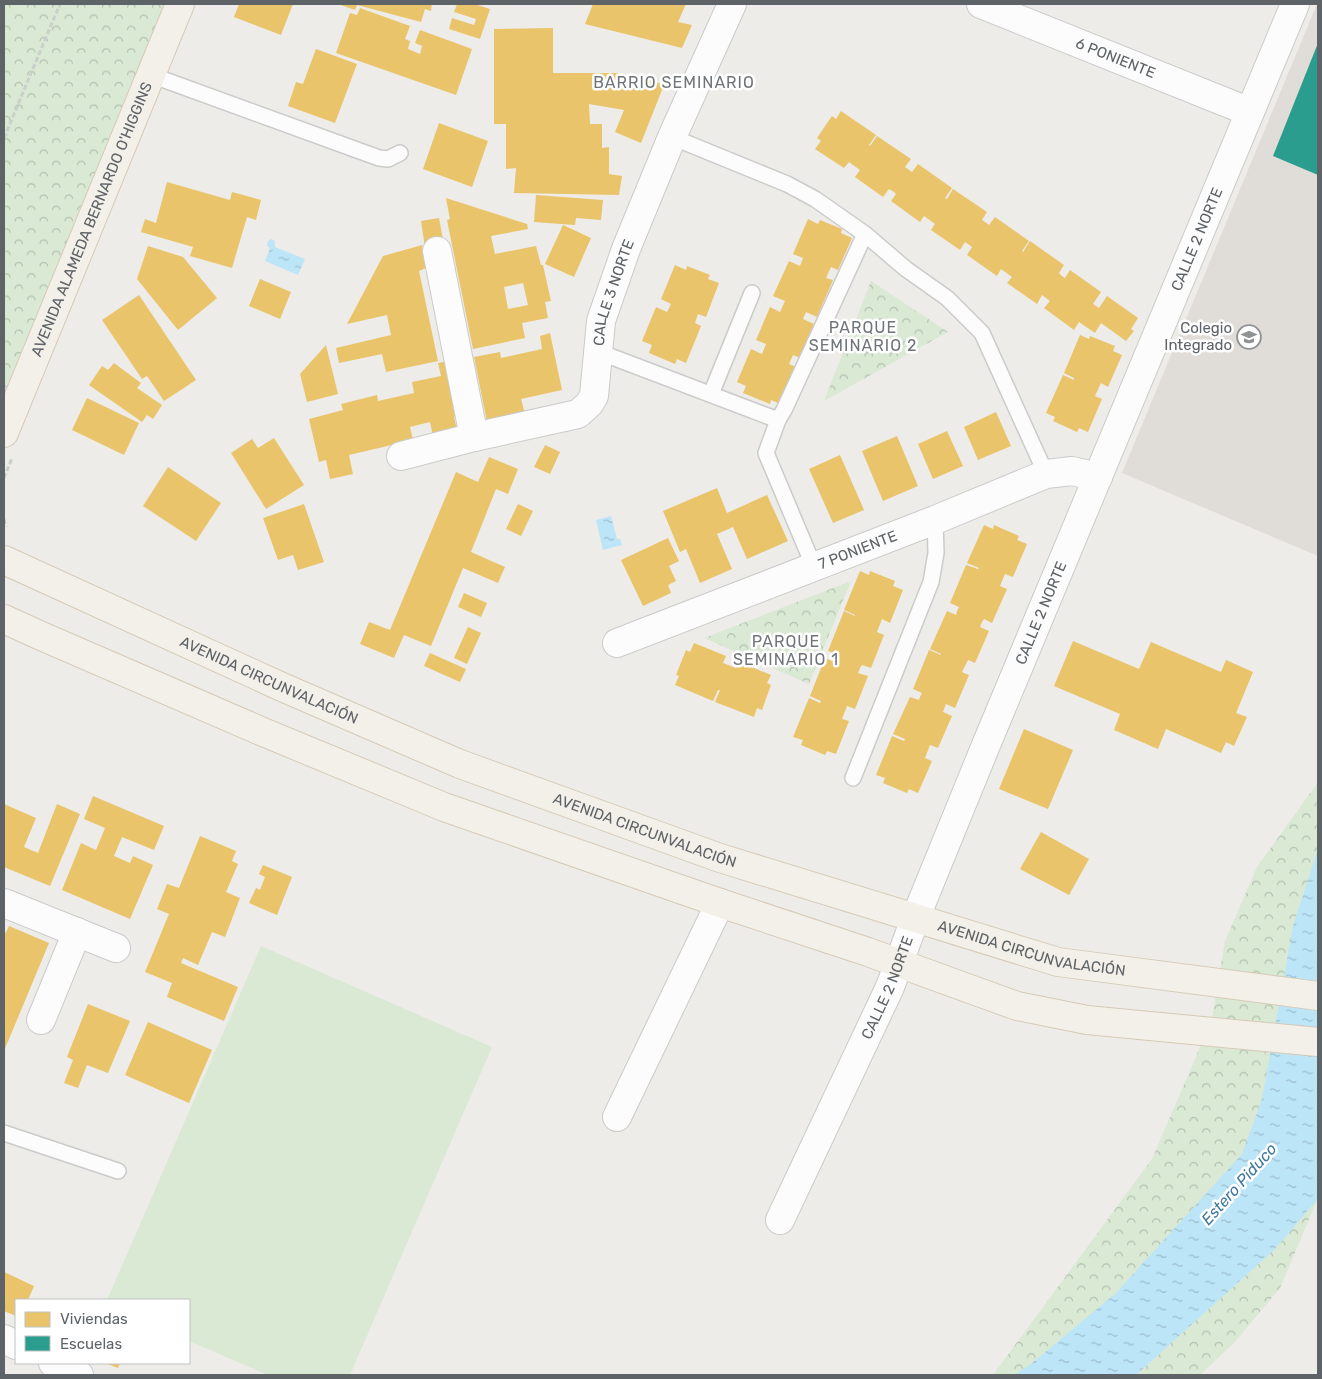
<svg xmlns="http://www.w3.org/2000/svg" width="1322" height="1379" viewBox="0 0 1322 1379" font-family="Rubik,sans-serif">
  <defs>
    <pattern id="forest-crowns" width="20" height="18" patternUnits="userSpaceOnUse" patternTransform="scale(1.25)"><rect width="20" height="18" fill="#d9e9d4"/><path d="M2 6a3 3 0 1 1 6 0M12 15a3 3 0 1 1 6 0" fill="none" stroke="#b3c0b0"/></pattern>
    <pattern id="water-ripples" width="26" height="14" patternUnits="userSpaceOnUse" patternTransform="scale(1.25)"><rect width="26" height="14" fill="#bce5f8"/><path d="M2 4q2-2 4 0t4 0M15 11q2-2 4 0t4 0" fill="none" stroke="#9cbdcd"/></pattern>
  </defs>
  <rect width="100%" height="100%" fill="#eeece8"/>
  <!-- education -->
  <polygon fill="#e0dcd8" points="1317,4 1318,4 1318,556 1122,473"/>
  <!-- green -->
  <polygon fill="#d9e9d4" points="261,946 492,1047 350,1375 268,1375 189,1341 189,1300 107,1300"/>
  <!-- forest -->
  <g fill="url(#forest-crowns)">
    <polygon points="4,4 164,4 4,398"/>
    <polygon points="871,281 948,332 824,401"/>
    <polygon points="851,581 809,684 704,638"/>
    <polygon points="1318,782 1318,1198 1280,1288 1234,1343 1200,1375 993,1375 1152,1159 1212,1019 1225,941 1257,867"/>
  </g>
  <!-- water -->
  <g fill="url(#water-ripples)">
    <polygon points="271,239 275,241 275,247 305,259 298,275 265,261 270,248 267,246 268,241"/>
    <polygon points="611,516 617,539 620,539 622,545 603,550 596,520"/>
    <polygon points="1318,849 1317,1200 1274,1250 1136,1375 1014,1375 1031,1364 1116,1293 1242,1154 1262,1099 1293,926"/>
  </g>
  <!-- homes -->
  <g fill="#e9c46a" fill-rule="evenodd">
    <polygon points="239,4 293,4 281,35 234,17"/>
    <polygon points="338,4 432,4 431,11 425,9 421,22 357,5 355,10"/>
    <polygon points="457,4 474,4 490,9 480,39 449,29 452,18 474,25 476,19 454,12"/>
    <polygon points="593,4 686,4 678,22 692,25 682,48 585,24"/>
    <polygon points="360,8 410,26 405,39 410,41 408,49 420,54 422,46 415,43 420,30 472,49 456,95 336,53 350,13 357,15"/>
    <polygon points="553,28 553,73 616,73 637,78 638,75 664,85 641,143 615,132 624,110 589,104 590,124 602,124 602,148 609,147 609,174 622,176 619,195 514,193 516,168 506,169 506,124 494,124 494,29"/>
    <polygon points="316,49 357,64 335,123 288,106 296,82 303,84"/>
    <polygon points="841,111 876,135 869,145 870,146 877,136 911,159 905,167 912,172 918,164 952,188 945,198 947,199 953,189 987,212 982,220 989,225 995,217 1029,241 1022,251 1023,252 1030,241 1064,265 1059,273 1062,276 1065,278 1070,270 1101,292 1093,304 1099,308 1107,296 1138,318 1131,329 1134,331 1126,341 1101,323 1095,333 1079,322 1074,330 1044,308 1050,301 1042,295 1037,304 1007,283 1012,277 1001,269 997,276 967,255 972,247 965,242 960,250 931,230 935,224 924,216 920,222 891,201 896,194 894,192 889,189 883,197 855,177 860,170 849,162 844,168 815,149 821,141 817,138 832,116 836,119"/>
    <polygon points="439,123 488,141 472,187 423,169"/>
    <polygon points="167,182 230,200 232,192 261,200 256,220 247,217 232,268 190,256 193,247 141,232 145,219 156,223"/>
    <polygon points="536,195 603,200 601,220 576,218 575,225 534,222"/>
    <path d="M 446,198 L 527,224 L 528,229 L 491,236 L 495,254 L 536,246 L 541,265 L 543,265 L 551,301 L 545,302 L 548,318 L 522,323 L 525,338 L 473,349 L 447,220 L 450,219 ZM 523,283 L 528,305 L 508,309 L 504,287 Z"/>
    <polygon points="439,218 444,245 425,248 421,221"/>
    <polygon points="808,219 818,224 820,220 842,229 841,233 852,238 838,270 831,267 826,278 833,280 817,317 806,312 803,319 814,324 800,358 793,355 789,364 796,367 780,404 771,400 770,404 743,393 746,386 737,382 751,349 762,354 766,344 756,340 770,307 780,312 785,301 773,296 789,261 800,266 803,258 793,254"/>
    <polygon points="563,225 591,238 574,277 545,264"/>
    <polygon points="422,245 426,268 419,271 438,361 386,372 382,354 339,363 336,348 391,335 387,315 347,324 383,256"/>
    <polygon points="148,246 183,257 217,298 178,330 137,279"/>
    <polygon points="675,265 686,270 687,266 710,275 708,279 719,283 706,317 698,314 695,323 701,326 686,363 677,359 675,364 649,353 652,345 642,341 656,307 667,312 671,304 661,299"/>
    <polygon points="260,279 291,292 280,319 249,306"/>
    <polygon points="139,295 196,380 164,401 147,376 142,379 102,320"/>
    <polygon points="550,333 562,390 521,399 525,414 487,422 474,357 500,352 501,358 542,349 540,336"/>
    <polygon points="1080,335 1089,339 1090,336 1115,346 1113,351 1122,355 1108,387 1101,383 1095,396 1102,399 1088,432 1079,428 1077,432 1053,421 1055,417 1046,413 1063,375 1074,380 1074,378 1064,373"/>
    <polygon points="326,345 338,394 307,402 300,374"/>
    <polygon points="448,361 460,415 454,417 457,430 433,436 430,422 410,427 413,440 349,455 353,474 330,479 326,460 319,462 309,419 343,410 341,404 377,395 378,401 414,393 412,382 441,376 438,363"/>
    <polygon points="114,363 141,383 137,388 162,405 153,419 147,415 142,422 89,385 102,366 108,370"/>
    <polygon points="87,398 139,423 124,455 72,430"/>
    <polygon points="996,412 1011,446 978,460 964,427"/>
    <polygon points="947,431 963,466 933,479 918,444"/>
    <polygon points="897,436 918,486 883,501 862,451"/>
    <polygon points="274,438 304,485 266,509 231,453 252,439 258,448"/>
    <polygon points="545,445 560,452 550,474 534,467"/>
    <polygon points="840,455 864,510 833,523 809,469"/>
    <polygon points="489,457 518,469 508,494 496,489 471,552 505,567 498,583 463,568 431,646 404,635 394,658 360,644 369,622 390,630 456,472 478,482"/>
    <polygon points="168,467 221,503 196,541 143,506"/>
    <polygon points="717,488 727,513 767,495 788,541 747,559 733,527 717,534 732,569 700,583 686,549 680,552 663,511"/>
    <polygon points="304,504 324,562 298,570 293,555 278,560 263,518"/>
    <polygon points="518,504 533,511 521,536 506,529"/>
    <polygon points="984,525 993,529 994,525 1019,536 1017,540 1027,544 1013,577 1005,574 1000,586 1007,589 992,623 984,619 982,622 980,627 989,631 975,663 968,660 962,672 969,675 955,708 946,704 943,712 952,716 938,748 930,745 925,758 932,761 918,793 909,789 907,793 883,783 885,778 876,775 892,736 904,741 905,739 893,734 910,697 919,700 920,697 922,693 913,689 929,650 941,655 941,654 930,649 947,611 956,615 957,611 959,607 950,603 966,565 978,569 979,568 967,563"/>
    <polygon points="668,538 679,561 669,566 676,581 668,585 671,593 643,606 621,560"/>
    <polygon points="860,571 869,575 870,571 895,581 893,586 903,590 890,623 882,619 877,632 884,635 871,668 862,665 860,668 858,673 868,676 855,709 847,706 842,719 849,721 836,754 827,751 825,755 801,745 803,740 793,737 809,698 820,703 821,701 810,696 825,658 834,662 837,654 828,651 844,611 855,616 855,615 844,610"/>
    <polygon points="464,593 487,603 481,617 458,607"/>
    <polygon points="468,627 481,633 467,664 454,658"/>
    <polygon points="1073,641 1139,669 1151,642 1221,672 1226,660 1253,672 1236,713 1247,717 1234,746 1226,742 1221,753 1166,729 1158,749 1114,730 1120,714 1054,686"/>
    <polygon points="694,643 726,656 723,663 736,668 739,662 771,675 767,683 771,685 762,710 757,708 754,717 715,702 720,690 718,690 713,701 675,685 679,676 676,675 686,650 690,652"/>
    <polygon points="430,653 466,669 460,682 424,666"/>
    <polygon points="1024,729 1073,750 1048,809 999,789"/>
    <polygon points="93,796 164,826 154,850 122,837 114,856 130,863 133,856 153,865 130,919 62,890 81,843 96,850 105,828 84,819"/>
    <polygon points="4,804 36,818 24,847 38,853 57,804 80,814 50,886 4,867"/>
    <polygon points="1041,832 1089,859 1069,895 1020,869"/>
    <polygon points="200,836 236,851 232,861 238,864 226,892 240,898 225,937 212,932 198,965 183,958 181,963 238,987 224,1021 167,997 172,983 145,972 169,914 157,909 167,884 179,888"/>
    <polygon points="263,865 292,877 277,915 249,903 256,888 260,890 265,877 259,874"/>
    <polygon points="9,926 49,943 4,1051 4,933 5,934"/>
    <polygon points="88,1004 130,1021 108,1073 87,1065 78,1088 64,1083 73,1060 67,1057"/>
    <polygon points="148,1022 212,1050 189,1103 125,1075"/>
    <polygon points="4,1272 34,1286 28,1300 16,1300 16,1316 4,1311"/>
    <polygon points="105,1363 120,1363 118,1368"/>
  </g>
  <!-- schools -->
  <polygon fill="#2a9d8f" points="1318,43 1318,175 1273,156"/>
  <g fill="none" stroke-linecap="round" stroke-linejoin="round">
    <!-- lane casing -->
    <g stroke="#cacbca" stroke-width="18">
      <g id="lane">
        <polyline points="151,75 379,158 388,159 400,153"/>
        <polyline points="672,137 787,184 815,199 865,234 906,269 947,298 982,333 1046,474"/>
        <polyline points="599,352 778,420"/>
        <polyline points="711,394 752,293"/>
        <polyline points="814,567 766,453 778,420 784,410 865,234"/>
        <polyline points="853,778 931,582 936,553 935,520"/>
        <polyline points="4,1133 118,1171"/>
      </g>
    </g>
    <!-- street casing -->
    <g stroke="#cacbca" stroke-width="30">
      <g id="street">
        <path id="s1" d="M 981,4 L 1250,112"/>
        <polyline points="437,251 474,437"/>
        <path id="s2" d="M 401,456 L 474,437 L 578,414 L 589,404 L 594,396 L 601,321 L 626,249 L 672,137 L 732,4"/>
        <path id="s3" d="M 617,643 L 935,520 L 1046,474 L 1072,471 L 1098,477"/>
        <polyline points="4,903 116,948"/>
        <polyline points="41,1020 77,932"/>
        <polyline points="617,1117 720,903"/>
        <path id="s4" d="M 780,1220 L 890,987 L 915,919 L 986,745 L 1295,4"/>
        <polyline points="4,1339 16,1345"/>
        <polyline points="53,1363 79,1375"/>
      </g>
    </g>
    <!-- primary casing -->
    <g stroke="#d6cab6" stroke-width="30">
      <g id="primary">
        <path id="s5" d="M 4,433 L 180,4"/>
        <path id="s6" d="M 4,560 L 282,687 L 460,764 L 720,858 L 1058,962 L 1318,996"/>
        <polyline points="4,619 39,635 263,732 444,807 720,903 868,952 1017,1006 1087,1020 1318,1042"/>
      </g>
    </g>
    <!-- path -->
    <g stroke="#cacfcb" stroke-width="3" stroke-dasharray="5 2.5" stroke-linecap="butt">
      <polyline points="4,138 60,4"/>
      <polyline points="4,478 12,458"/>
      <polyline points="4,519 6,527"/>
    </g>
    <!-- lane -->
    <use href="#lane" stroke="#fcfcfc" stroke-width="15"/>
    <!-- street -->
    <use href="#street" stroke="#fcfcfc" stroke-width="28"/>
    <!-- primary -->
    <use href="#primary" stroke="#f3f0e9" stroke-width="28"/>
  </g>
  <!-- icons -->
  <defs>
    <g id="school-ring" transform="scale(1.25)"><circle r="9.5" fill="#fff" stroke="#909394" stroke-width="1.5"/><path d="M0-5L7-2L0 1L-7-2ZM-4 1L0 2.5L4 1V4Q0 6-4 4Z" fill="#909394"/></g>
  </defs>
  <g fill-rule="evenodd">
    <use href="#school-ring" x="1249" y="337"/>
  </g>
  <g text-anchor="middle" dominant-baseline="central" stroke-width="5" stroke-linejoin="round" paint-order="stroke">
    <!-- street labels -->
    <g font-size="15" fill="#5e6367" stroke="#fff">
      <text stroke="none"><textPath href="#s1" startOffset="145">6 PONIENTE</textPath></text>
      <text stroke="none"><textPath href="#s5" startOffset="231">AVENIDA ALAMEDA BERNARDO O'HIGGINS</textPath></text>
      <text stroke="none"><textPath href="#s4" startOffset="1066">CALLE 2 NORTE</textPath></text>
      <text stroke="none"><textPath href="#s2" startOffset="312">CALLE 3 NORTE</textPath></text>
      <text stroke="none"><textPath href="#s3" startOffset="258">7 PONIENTE</textPath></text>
      <text stroke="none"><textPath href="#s4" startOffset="661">CALLE 2 NORTE</textPath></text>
      <text stroke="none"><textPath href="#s6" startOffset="291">AVENIDA CIRCUNVALACIÓN</textPath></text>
      <text stroke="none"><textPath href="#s6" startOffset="696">AVENIDA CIRCUNVALACIÓN</textPath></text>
      <text stroke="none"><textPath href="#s6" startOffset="1101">AVENIDA CIRCUNVALACIÓN</textPath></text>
      <text stroke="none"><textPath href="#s4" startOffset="256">CALLE 2 NORTE</textPath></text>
    </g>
    <!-- poi labels -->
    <g font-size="15" fill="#5e6367" stroke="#fff" text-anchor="end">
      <text x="1232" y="328">Colegio<tspan x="1232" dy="17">Integrado</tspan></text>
    </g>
    <!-- neighbourhood labels -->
    <g font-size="16" letter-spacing="1" fill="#6f7579" stroke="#fff">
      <text x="674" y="82">BARRIO SEMINARIO</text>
      <text x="863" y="327">PARQUE<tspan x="863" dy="18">SEMINARIO 2</tspan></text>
      <text x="786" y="641">PARQUE<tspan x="786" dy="18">SEMINARIO 1</tspan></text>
    </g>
    <!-- water labels -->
    <g font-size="16" font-style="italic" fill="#3d78a0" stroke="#fff">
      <text transform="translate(1239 1184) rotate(-48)">Estero Piduco</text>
    </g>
  </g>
  <!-- border -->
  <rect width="1322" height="1379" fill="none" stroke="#5e6367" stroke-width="10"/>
  <!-- legend -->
  <rect x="15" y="1299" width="175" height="65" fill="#ffffff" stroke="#bfc1c2"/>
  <rect x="25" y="1312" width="25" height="15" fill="#e9c46a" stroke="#bfc1c2"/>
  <text x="60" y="1324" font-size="15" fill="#5e6367">Viviendas</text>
  <rect x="25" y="1336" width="25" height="15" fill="#2a9d8f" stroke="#bfc1c2"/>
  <text x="60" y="1349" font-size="15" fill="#5e6367">Escuelas</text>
</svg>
